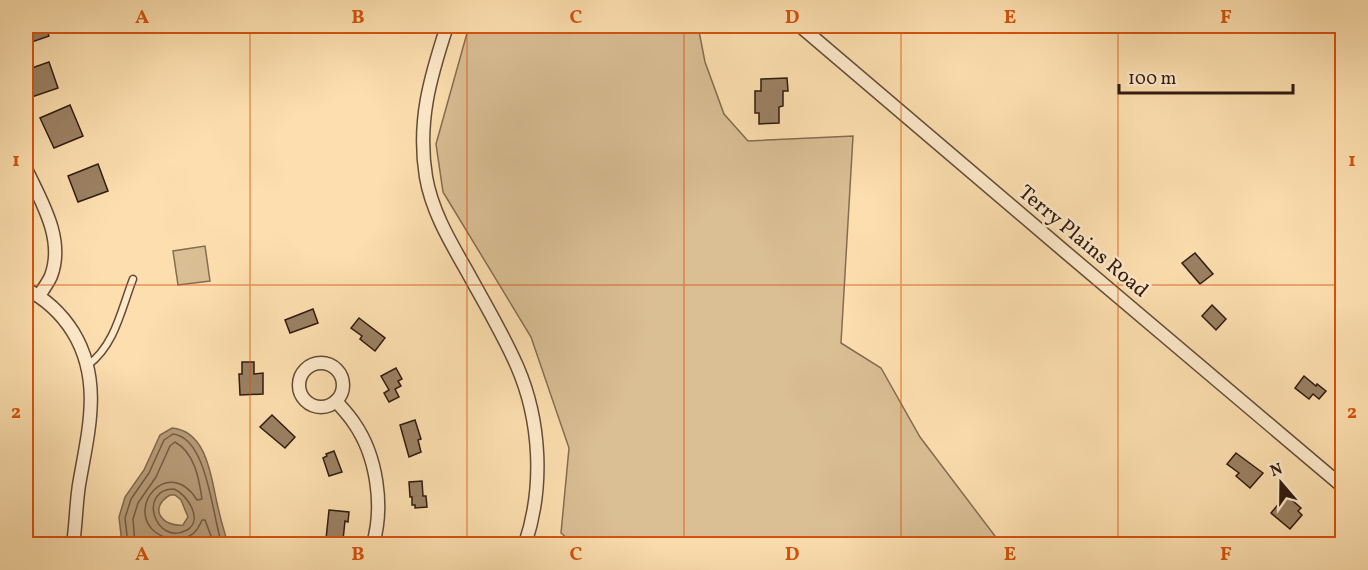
<svg xmlns="http://www.w3.org/2000/svg" width="1368" height="570" viewBox="0 0 1368 570" font-family="Vollkorn,serif">
  <rect width="100%" height="100%" fill="#fddfaf"/>
  <filter id="stains"><feTurbulence type="fractalNoise" baseFrequency=".00333" numOctaves="4"/><feColorMatrix values="0 0 0 0 .2 0 0 0 0 .09 0 0 0 0 .02 0 0 0 .5 -.17"/></filter>
  <radialGradient id="worn" r=".72"><stop offset=".6" stop-color="#630" stop-opacity="0"/><stop offset="1" stop-color="#630" stop-opacity=".3"/></radialGradient>
  <!-- green -->
  <g fill="#dabe94" stroke="#866c52" stroke-width="1.5">
    <polygon points="469,26 698,26 705,62 724,114 748,141 853,136 841,343 881,368 920,437 1001,544 574,544 561,533 569,448 531,337 443,192 436,144"/>
    <polygon points="205,246 210,281 178,285 173,251"/>
  </g>
  <!-- water -->
  <path fill="#b89c79" stroke="#82684f" stroke-width="1.5" fill-rule="evenodd" d="M 172,428 C 207,431 211,477 217,503 C 220,517 224,531 228,544 L 122,544 L 119,517 L 125,497 L 144,470 L 160,435 ZM 170,495 L 175,495 L 181,500 L 188,517 L 183,525 C 162,527 148,508 170,495 Z"/>
  <g fill="none" stroke-linecap="round" stroke-linejoin="round">
    <!-- shore -->
    <g stroke="#745c45" stroke-width="1.5">
      <path d="M 174,489 C 187,494 204,520 187,530 C 155,547 137,489 174,489 Z"/>
      <path d="M 128,544 L 125,518 L 131,499 L 149,473 L 164,440 L 173,434 C 208,438 212,517 222,544"/>
      <path d="M 135,544 L 133,519 L 138,503 L 156,477 L 170,446 L 175,442 C 195,453 199,479 202,499 L 197,500 C 169,455 125,507 155,532 C 162,537 170,539 178,539 C 191,538 197,532 202,520 L 205,520 L 214,544"/>
    </g>
  </g>
  <!-- building -->
  <g fill="#9b8163" stroke="#311b11" stroke-width="1.5">
    <polygon points="26,26 45,26 49,36 26,44"/>
    <polygon points="49,62 58,88 26,99 26,70"/>
    <polygon points="787,78 788,91 783,91 783,106 779,107 779,123 759,124 759,113 755,113 755,91 761,91 761,79"/>
    <polygon points="70,105 83,136 54,148 40,118"/>
    <polygon points="98,164 108,191 78,202 68,176"/>
    <polygon points="1195,253 1213,274 1200,284 1182,263"/>
    <polygon points="1212,305 1226,319 1216,330 1202,316"/>
    <polygon points="313,309 318,323 290,333 285,320"/>
    <polygon points="359,318 385,338 375,351 360,339 362,336 351,328"/>
    <polygon points="242,362 254,362 254,374 263,373 263,394 240,395 239,374 242,374"/>
    <polygon points="396,368 402,379 398,381 401,386 395,389 399,397 389,402 384,393 389,390 381,376"/>
    <polygon points="1304,376 1316,386 1317,384 1326,391 1319,399 1313,394 1309,399 1295,388"/>
    <polygon points="272,415 295,437 285,448 260,427"/>
    <polygon points="415,420 421,439 418,440 421,452 409,457 400,425"/>
    <polygon points="334,451 342,472 329,476 323,458 327,456 326,454"/>
    <polygon points="1236,453 1263,473 1250,488 1236,476 1239,473 1227,464"/>
    <polygon points="422,481 423,496 426,496 427,507 415,508 415,505 412,505 412,497 410,497 409,482"/>
    <polygon points="1286,495 1301,508 1298,511 1302,515 1290,529 1271,513"/>
    <polygon points="329,510 349,512 348,522 345,521 343,540 326,539"/>
  </g>
  <g fill="none" stroke-linecap="round" stroke-linejoin="round">
    <!-- lane casing -->
    <g stroke="#644c38" stroke-width="9">
      <path id="lane" d="M 88,365 C 115,345 121,310 133,279"/>
    </g>
    <!-- street casing -->
    <g stroke="#644c38" stroke-width="15">
      <g id="street">
        <path d="M 447,26 C 430,78 417,122 426,177 C 432,212 451,243 468,273 C 485,304 503,334 517,366 C 541,421 544,488 525,544"/>
        <polyline points="800,26 1063,250 1342,486"/>
        <path d="M 26,169 C 41,201 65,239 51,276 C 48,283 43,289 39,296"/>
        <path d="M 26,289 C 46,299 61,313 73,332 C 103,381 88,432 79,485 C 76,504 76,525 73,544"/>
        <circle cx="321" cy="385" r="22"/>
        <path d="M 336,401 C 342,408 349,415 354,423 C 377,456 384,506 373,544"/>
      </g>
    </g>
    <!-- lane -->
    <use href="#lane" stroke="#feeacb" stroke-width="6"/>
    <!-- street -->
    <use href="#street" stroke="#feeacb" stroke-width="12"/>
  </g>
  <!-- grid -->
  <path fill="none" stroke="#d6530c" stroke-width="1.5" stroke-opacity="0.55" d="M 250,26 L 250,544M 467,26 L 467,544M 684,26 L 684,544M 901,26 L 901,544M 1118,26 L 1118,544M 26,285 L 1342,285"/>
  <g text-anchor="middle" dominant-baseline="central" stroke-width="5" stroke-linejoin="round" paint-order="stroke">
    <!-- street labels -->
    <g font-size="21" fill="#311b11" stroke="#feeacb">
      <text transform="translate(1083 242) rotate(40)">Terry Plains Road</text>
    </g>
  </g>
  <!-- margin -->
  <rect width="1368" height="570" fill="none" stroke="#fddfaf" stroke-width="66"/>
  <!-- north arrow -->
  <g transform="translate(1281 483) rotate(340)" stroke="#feeacb" stroke-width="4.5" paint-order="stroke">
  <path d="M0-4.5L10 22L0 15L-10 22Z" fill="#311b11"/>
  <text y="-9" font-size="16" font-weight="bold" text-anchor="middle" fill="#311b11">N</text>
  </g>
  <!-- scale -->
  <path d="M1119 84v9h174v-9" fill="none" stroke="#311b11" stroke-width="3"/>
  <text x="1128" y="84" font-size="18" fill="#311b11" stroke="#feeacb" stroke-width="4.5" paint-order="stroke">100 m</text>
  <rect x="33" y="33" width="1302" height="504" fill="none" stroke="#d6530c" stroke-width="2"/>
  <g font-size="20" text-anchor="middle" font-weight="bold" fill="#d6530c">
    <text x="142" y="23">A</text>
    <text x="358" y="23">B</text>
    <text x="576" y="23">C</text>
    <text x="792" y="23">D</text>
    <text x="1010" y="23">E</text>
    <text x="1226" y="23">F</text>
    <text x="16" y="166">1</text>
    <text x="1352" y="166">1</text>
    <text x="16" y="418">2</text>
    <text x="1352" y="418">2</text>
    <text x="142" y="560">A</text>
    <text x="358" y="560">B</text>
    <text x="576" y="560">C</text>
    <text x="792" y="560">D</text>
    <text x="1010" y="560">E</text>
    <text x="1226" y="560">F</text>
  </g>
  <rect width="100%" height="100%" filter="url(#stains)"/>
  <rect width="100%" height="100%" fill="url(#worn)"/>
</svg>
